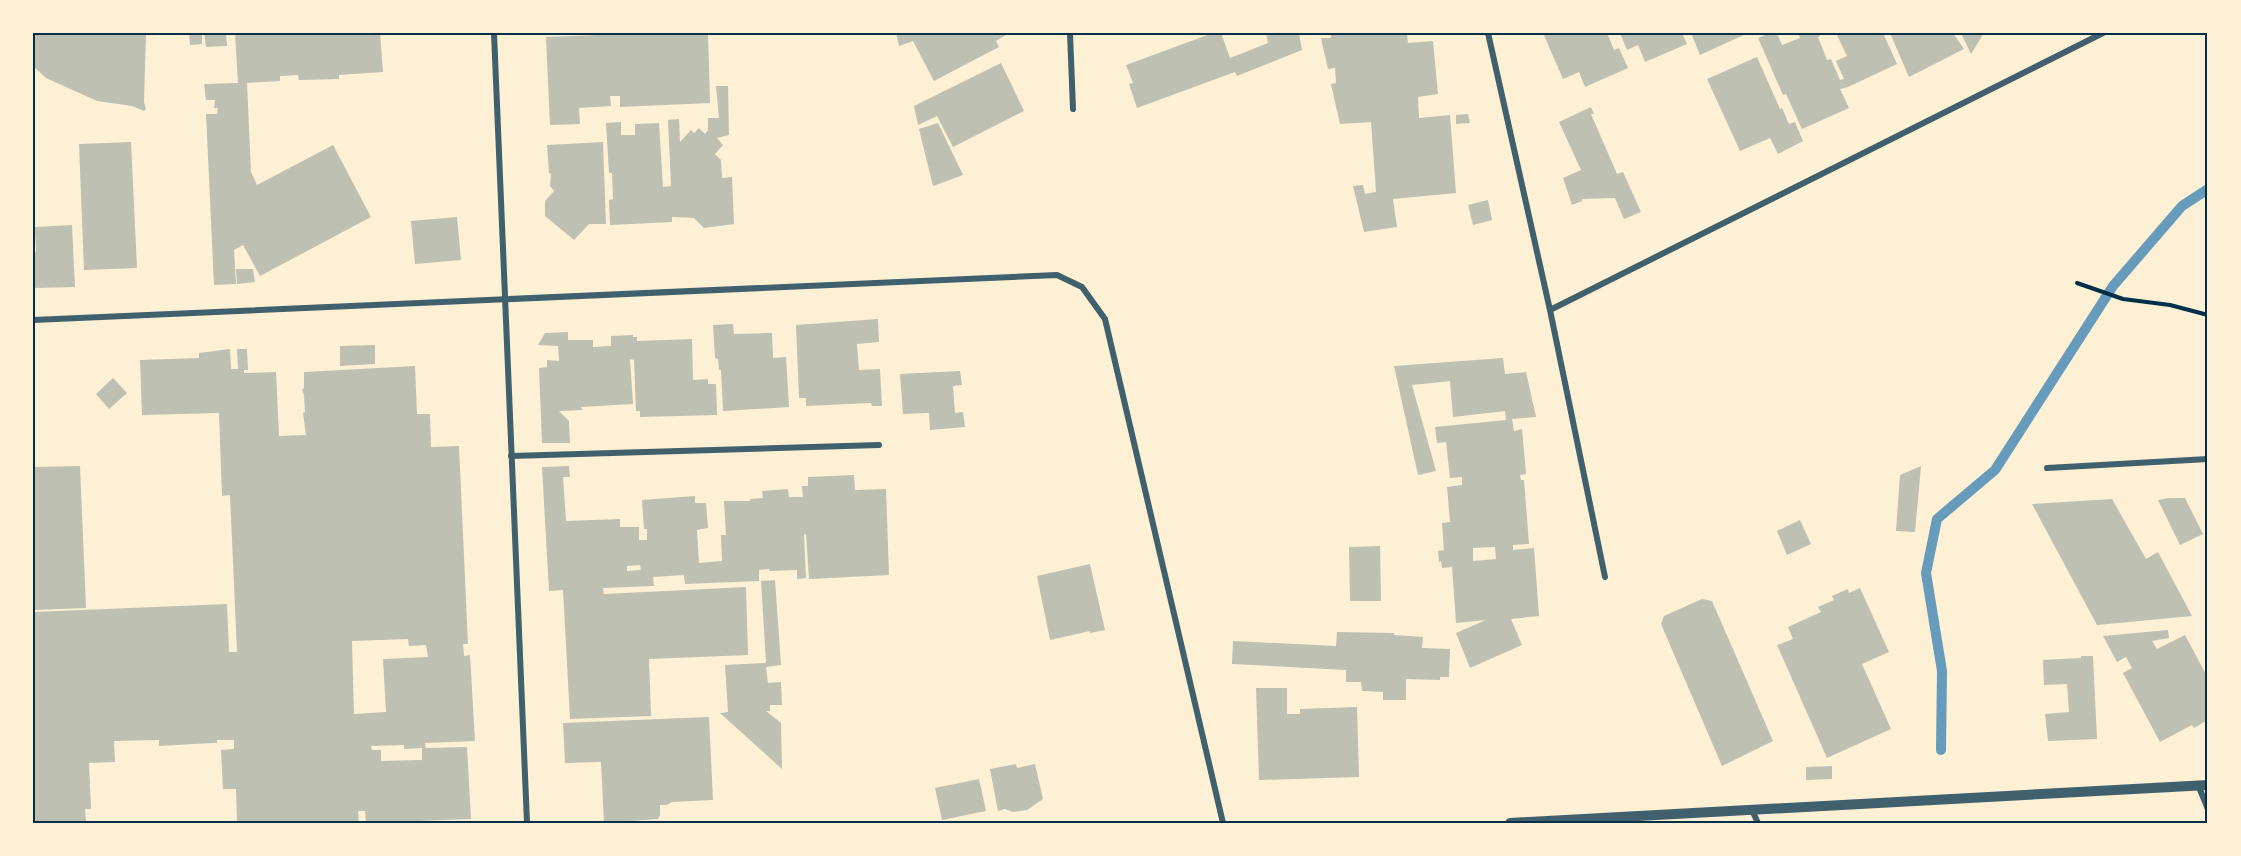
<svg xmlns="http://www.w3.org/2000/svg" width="2241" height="856" viewBox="0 0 2241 856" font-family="Georgia,serif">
  <rect width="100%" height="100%" fill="#fdf0d5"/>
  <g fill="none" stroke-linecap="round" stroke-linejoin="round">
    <!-- stream -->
    <polyline stroke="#669bbc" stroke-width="10" points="1941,750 1942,671 1926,573 1937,519 1995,470 2113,286 2182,206 2208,189"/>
  </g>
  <!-- building -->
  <g fill="#bec0b2" fill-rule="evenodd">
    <polygon points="33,33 146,33 144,102 146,109 144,111 132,106 97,101 46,78 33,66"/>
    <polygon points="189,33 202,33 202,44 190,45"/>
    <polygon points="204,33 226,33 227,46 206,47"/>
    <polygon points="235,33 380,33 383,72 339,75 339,79 299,80 298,75 280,76 280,81 247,83 251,172 257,185 333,145 371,217 260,276 243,245 234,250 236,284 214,285 206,114 217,114 218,108 214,108 215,100 206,100 204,84 238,83"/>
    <polygon points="651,33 708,33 710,103 620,107 620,96 610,96 611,106 579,108 580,124 550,125 546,37"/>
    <polygon points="896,33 1009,33 996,41 999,47 934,81 913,41 899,46"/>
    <polygon points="1213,33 1221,33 1230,58 1268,43 1266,33 1299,33 1302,50 1237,76 1235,72 1137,108 1129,84 1133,83 1126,65"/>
    <polygon points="1331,33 1407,33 1408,43 1433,41 1438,94 1418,97 1419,118 1450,115 1456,193 1393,199 1397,227 1364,232 1353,186 1363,185 1365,194 1376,192 1371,122 1340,124 1331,84 1336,83 1335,68 1328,69 1322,43 1321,38 1331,38"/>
    <polygon points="1543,33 1607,33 1614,50 1619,48 1628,68 1585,87 1579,72 1563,79"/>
    <polygon points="1620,33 1682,33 1687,44 1645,62 1638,45 1627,50"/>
    <polygon points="1691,33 1748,33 1700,55"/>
    <polygon points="1770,33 1777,33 1782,45 1800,38 1798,33 1819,33 1820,36 1818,37 1827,60 1831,59 1840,80 1844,79 1836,61 1847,56 1836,33 1883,33 1897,64 1848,87 1840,89 1849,108 1802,129 1786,94 1783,95 1758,38"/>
    <polygon points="1890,33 1953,33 1964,49 1909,77"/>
    <polygon points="1961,33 1984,33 1971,54"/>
    <polygon points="1757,57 1780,109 1782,108 1789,124 1795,122 1803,141 1778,154 1770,138 1740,151 1707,79"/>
    <polygon points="1001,63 1024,111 953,147 937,116 918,125 914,106"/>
    <polygon points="716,86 728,86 729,135 717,138 723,145 715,154 721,160 722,178 732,177 734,224 704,228 694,218 672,217 672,222 610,225 609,200 613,199 612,173 609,173 606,123 621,122 621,135 635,135 635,124 659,123 663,187 671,186 668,120 679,119 680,142 691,130 694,133 699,128 705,134 708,130 708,118 719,118"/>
    <polygon points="1591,107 1594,114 1591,114 1617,174 1623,172 1641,212 1624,219 1615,198 1582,199 1582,201 1572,205 1563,178 1581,170 1559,122"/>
    <polygon points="1468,114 1470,123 1456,124 1456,115"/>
    <polygon points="938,123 963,175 933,186 919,129"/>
    <polygon points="131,142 137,268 84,270 79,144"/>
    <polygon points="603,142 606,224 589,224 574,240 545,216 545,201 554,191 550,186 551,174 549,173 547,145"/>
    <polygon points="1488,200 1492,220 1473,225 1468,205"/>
    <polygon points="457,217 461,260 415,264 411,221"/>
    <polygon points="72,225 75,287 33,288 33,253 36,252 35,227"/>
    <polygon points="236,269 253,269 255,282 237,284"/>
    <polygon points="878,319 879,342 857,344 859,370 880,369 882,406 872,406 871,403 806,406 806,398 799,398 796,325"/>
    <polygon points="733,324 734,334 772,333 773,358 786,357 789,407 723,411 721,370 719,370 718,359 715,358 713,325"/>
    <polygon points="568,332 568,340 593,340 593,347 611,346 611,336 633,335 633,337 637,337 637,341 692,339 693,380 708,379 708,384 716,384 717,415 640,417 640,411 636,411 634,360 630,359 633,404 581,407 582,410 559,411 569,421 570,443 542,443 539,368 547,367 547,360 559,361 558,346 538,345 545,333"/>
    <polygon points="375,345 375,364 340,366 340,346"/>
    <path d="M 230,349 L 231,369 L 238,369 L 237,349 L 247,349 L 248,370 L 244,370 L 244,373 L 276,372 L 279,436 L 306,435 L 303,413 L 305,412 L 304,395 L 302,390 L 304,388 L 304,372 L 415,366 L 417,414 L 430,414 L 431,447 L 459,446 L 468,644 L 463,644 L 464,656 L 470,655 L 475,741 L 425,743 L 426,748 L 467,747 L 471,819 L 366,823 L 365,811 L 358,811 L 359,823 L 237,823 L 236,789 L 223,789 L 221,750 L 234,749 L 234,740 L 217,740 L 217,743 L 212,743 L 159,746 L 159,740 L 114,741 L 115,762 L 89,763 L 91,809 L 85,809 L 86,821 L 33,823 L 33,612 L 227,604 L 229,652 L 237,652 L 230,495 L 222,496 L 219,413 L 142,415 L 140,360 L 199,358 L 199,353 ZM 408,639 L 409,646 L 426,645 L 428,657 L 383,659 L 386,712 L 354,714 L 352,641 ZM 404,745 L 404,749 L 422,748 L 422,760 L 381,761 L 381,750 L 372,750 L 371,746 Z"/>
    <path d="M 1503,358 L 1505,374 L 1526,372 L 1536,417 L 1512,419 L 1514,431 L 1522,429 L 1526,474 L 1520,475 L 1521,480 L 1524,480 L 1529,544 L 1513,545 L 1513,550 L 1534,548 L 1539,616 L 1511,619 L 1522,645 L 1470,668 L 1456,633 L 1486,620 L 1456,623 L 1452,567 L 1442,568 L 1441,561 L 1439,562 L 1438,551 L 1444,550 L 1442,523 L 1450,522 L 1447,487 L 1462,485 L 1462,477 L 1450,478 L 1446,442 L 1437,443 L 1435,427 L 1506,420 L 1505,411 L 1453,417 L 1450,381 L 1412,385 L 1436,471 L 1418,475 L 1394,366 ZM 1495,547 L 1496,559 L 1473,561 L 1473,548 Z"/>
    <polygon points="960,371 962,385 953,386 955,413 963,412 965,427 930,430 929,413 903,414 900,374"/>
    <polygon points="113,378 127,393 109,409 96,394"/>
    <polygon points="80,466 86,608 33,610 33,467"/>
    <path d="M 569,466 L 570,477 L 563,477 L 566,521 L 620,519 L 620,527 L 639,527 L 639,540 L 647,540 L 647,529 L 644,529 L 642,500 L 695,496 L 695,503 L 706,503 L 708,528 L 697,530 L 699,563 L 722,561 L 721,535 L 726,535 L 724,501 L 750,501 L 750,499 L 763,498 L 762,491 L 788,489 L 789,497 L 803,497 L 802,486 L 808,486 L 808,477 L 854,475 L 855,490 L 886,489 L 889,575 L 809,579 L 806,534 L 804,535 L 806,578 L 797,579 L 797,570 L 770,571 L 769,569 L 759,570 L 759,581 L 685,584 L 684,575 L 653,577 L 654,586 L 603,588 L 604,594 L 746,587 L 748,655 L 649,659 L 651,716 L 570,719 L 563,590 L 549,591 L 542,467 ZM 640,565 L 641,570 L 627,571 L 627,566 Z"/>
    <polygon points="1921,466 1915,532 1896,531 1900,475"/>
    <polygon points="2169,498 2185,498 2203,534 2180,545 2158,500"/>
    <polygon points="2112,499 2146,559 2158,552 2192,616 2097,625 2032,504"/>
    <polygon points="1800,520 1811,544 1787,555 1777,531"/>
    <polygon points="1380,546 1381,601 1350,601 1349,547"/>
    <polygon points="1090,564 1105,630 1090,633 1090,631 1050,640 1037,576"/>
    <polygon points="775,580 781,665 766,667 768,683 781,682 782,705 770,705 770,711 766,711 781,723 782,769 720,713 728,712 725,665 766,663 761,581"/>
    <polygon points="1860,588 1889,652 1862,664 1891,729 1827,758 1777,645 1793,639 1788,627 1821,612 1818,607 1834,600 1832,596 1848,589 1849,593"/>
    <polygon points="1702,599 1712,601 1773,741 1722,766 1661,624 1664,616"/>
    <polygon points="2168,630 2169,638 2152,641 2157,649 2185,635 2208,678 2208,720 2194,728 2192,725 2160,742 2123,673 2132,668 2126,657 2117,662 2103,636"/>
    <polygon points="1337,632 1394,633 1394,635 1423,637 1422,648 1450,649 1449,677 1440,677 1440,680 1406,679 1406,700 1383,700 1383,692 1362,691 1361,682 1346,682 1346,670 1232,664 1233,641 1336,646"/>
    <polygon points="2081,656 2093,656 2097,739 2048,741 2045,714 2069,712 2067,684 2044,685 2043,660 2081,658"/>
    <polygon points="1256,688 1287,688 1287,714 1300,714 1300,709 1357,707 1359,777 1259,780"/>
    <polygon points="709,717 713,800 672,802 667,805 660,805 660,815 658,819 604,823 601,762 565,763 563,723"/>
    <polygon points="1016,764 1017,768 1035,764 1043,799 1027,810 1013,812 1005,809 998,811 990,769"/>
    <polygon points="1832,766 1832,779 1806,780 1806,767"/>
    <polygon points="979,779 986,811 942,820 935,788"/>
  </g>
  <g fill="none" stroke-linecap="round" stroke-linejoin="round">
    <!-- path -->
    <polyline stroke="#003049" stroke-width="4" points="2077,283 2123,299 2170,305 2208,315"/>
    <!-- minor -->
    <g stroke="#3f606c" stroke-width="6">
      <polyline points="494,33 527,823"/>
      <polyline points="1070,33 1073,109"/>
      <polyline points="1488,33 1550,310 1605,577"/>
      <polyline points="1550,310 2103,33"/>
      <polyline points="33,320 1057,275 1082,287 1105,319 1223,823"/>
      <polyline points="511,456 879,445"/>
      <polyline points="2047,468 2208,459"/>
      <polyline points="2198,785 2208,809"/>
      <polyline points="1752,810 1758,823"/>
    </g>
    <!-- tertiary -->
    <polyline stroke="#3f606c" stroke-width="10" points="1510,823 2208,785"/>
  </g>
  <!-- border -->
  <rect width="2241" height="856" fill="none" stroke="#fdf0d5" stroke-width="69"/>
  <rect x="34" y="34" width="2172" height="788" fill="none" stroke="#003049" stroke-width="2"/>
</svg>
